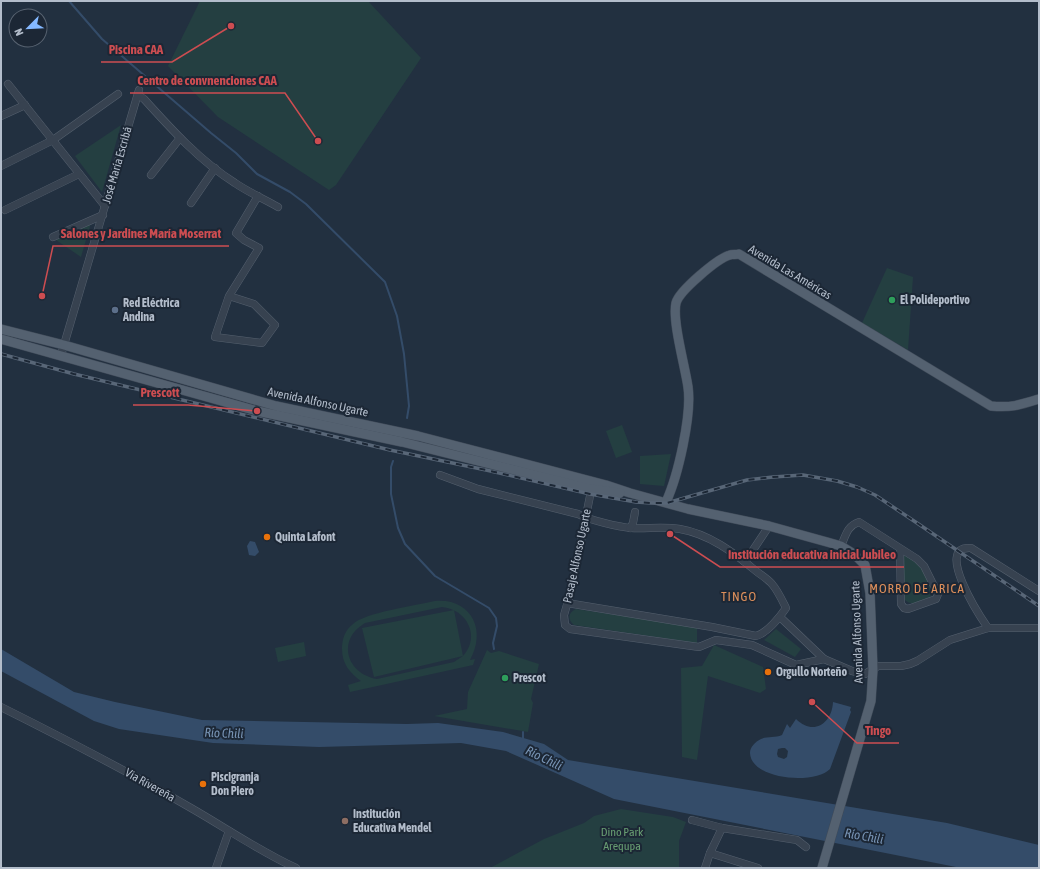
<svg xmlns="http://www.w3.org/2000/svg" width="1040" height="869" viewBox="0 0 1040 869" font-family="'Asap Condensed',sans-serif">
  <rect width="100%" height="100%" fill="#223040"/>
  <!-- green -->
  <g fill="#243f41" fill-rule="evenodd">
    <polygon points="200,1 368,1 421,58 336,185 329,190 218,117 168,66"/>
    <polygon points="121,125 102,192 75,156"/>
    <polygon points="91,223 81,257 56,240"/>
    <polygon points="887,268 913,277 908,350 862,323"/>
    <polygon points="622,425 632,452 616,458 606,431"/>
    <polygon points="671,454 664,486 640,484 640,456"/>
    <path d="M 903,556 L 906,556 L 921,566 L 932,590 L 930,598 C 922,601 912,607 905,600 Z"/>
    <path d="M 435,601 C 471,598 487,630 470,660 L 475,659 L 473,665 L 350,692 L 348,685 L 361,681 C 350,673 342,664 342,649 C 342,639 345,630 353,624 C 364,613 417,605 435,601 ZM 442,607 C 467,609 481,637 463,656 L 454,610 L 362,628 L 374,677 L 463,656 L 454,662 L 377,679 C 347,674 336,640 365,623 Z"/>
    <path d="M 576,609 L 697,627 L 697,643 L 574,625 C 567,619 568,613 576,609 Z"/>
    <polygon points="776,629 801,649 795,657 764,640"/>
    <polygon points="304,642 306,656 278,662 275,648"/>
    <polygon points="714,645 763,667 766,689 760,693 708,676 697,760 682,757 681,668 702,666"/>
    <polygon points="487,650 491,653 499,651 539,664 531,699 533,703 528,732 434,716 467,709 468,692"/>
    <polygon points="621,809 673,817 686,822 679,841 679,868 490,868 544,839 584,823 594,816"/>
  </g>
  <!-- water -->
  <g fill="#344c69" fill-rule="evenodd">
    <polygon points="250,541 255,542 259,552 255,556 249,555 247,546"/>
    <polygon points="1,649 74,692 115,702 202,720 407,724 438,723 503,732 544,744 568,760 947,823 1039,845 1039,868 961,868 614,799 506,751 461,743 319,747 213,743 119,729 94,721 1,671"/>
    <path d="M 833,702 L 851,707 L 850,710 L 851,712 L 830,769 C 815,785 751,780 750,753 C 750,747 755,742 761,739 C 768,736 775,738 782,735 L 787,724 L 790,728 L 796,719 C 813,736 832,724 833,702 ZM 782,748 L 785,748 L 788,751 L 787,757 L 784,759 L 778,757 L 777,754 L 778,749 Z"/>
  </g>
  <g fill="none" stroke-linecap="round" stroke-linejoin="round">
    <!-- stream -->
    <g stroke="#344c69" stroke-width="2">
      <polyline points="69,1 102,39 211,133 236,153 257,174 290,192 306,204 385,282 397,316 404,354 409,406 407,418"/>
      <polyline points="393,461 391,467 391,494 398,528 405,544 435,576 489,608 496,618 497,626 493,643 494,649"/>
      <polyline points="523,739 523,732"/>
    </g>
    <!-- minor casing -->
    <g stroke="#55606e" stroke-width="8">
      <g id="minor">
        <polyline points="8,84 105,206"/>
        <path d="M 138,95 L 144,99 C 172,130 200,161 235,183 C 248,192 264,199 278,207"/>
        <polyline points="1,116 25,105"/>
        <polyline points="1,166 53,140 118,94"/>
        <polyline points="151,175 180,138"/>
        <polyline points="191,203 215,168"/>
        <polyline points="5,210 79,174"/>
        <polyline points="53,237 103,215"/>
        <polyline points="229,296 254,304 275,325 262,343 215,337 229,296 259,248 244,240 236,233 258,196"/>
        <polyline points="61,355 139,90"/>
        <path d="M 440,475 L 478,489 L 578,514 C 589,520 619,527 631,528 C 647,529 663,526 680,529 C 709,534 733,552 756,571 C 761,575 768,579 772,584 C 778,591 782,600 786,608 C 780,617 767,633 756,636 L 712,627 L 567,603"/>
        <polyline points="592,486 571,591 564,615 565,625 570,629 699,647 716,640 752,645 796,665 824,659"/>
        <polyline points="630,528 633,523 635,512"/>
        <path d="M 841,546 C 846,535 847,526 859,522 L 917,559 L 924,566 L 938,594 L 936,599 L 908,609 L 904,608 L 901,604 L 900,549"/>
        <polyline points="745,562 769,526"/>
        <polyline points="780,617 824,659 852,671 865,674 878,666 901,666 910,664 917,661 950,640 988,628 1039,628"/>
        <path d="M 988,628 C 981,618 933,545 971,548 L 1039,591"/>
        <path d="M 1,707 C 65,739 129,772 191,808 C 226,828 259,851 296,868"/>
        <polyline points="692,820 722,828 797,840 806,847"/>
        <polyline points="710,853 758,868"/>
        <polyline points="216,868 229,831"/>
        <polyline points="705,868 710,853 722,828"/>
      </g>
    </g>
    <!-- major casing -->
    <g stroke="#404b59" stroke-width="10">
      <g id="major">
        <polyline points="1,329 64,345 276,406 418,436 606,485 630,493 688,509 769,526 827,542 841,546 854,554 865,565 870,593 873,669 871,701 822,868"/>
        <polyline points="1,339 257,411 402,442 591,489 620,493"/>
        <path d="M 666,502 C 678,476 692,415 688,387 C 685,366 672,321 676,303 C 679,291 718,258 730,255 C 732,254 736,255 739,254 L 991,406 C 1011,408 1020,405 1039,399"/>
      </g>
    </g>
    <!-- minor -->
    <use href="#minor" stroke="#374250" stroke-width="7"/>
    <!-- major -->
    <use href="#major" stroke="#546170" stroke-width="9"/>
    <!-- rail casing -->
    <g stroke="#586677" stroke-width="3.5">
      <polyline id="rail" points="1,354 74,374 390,450 486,470 590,494 636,502 651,503 667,503 747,480 773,477 803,475 837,481 857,487 875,495 917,523 1039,606"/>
    </g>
    <!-- rail -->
    <use href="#rail" stroke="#1c2735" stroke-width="2" stroke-dasharray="6" stroke-linecap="butt"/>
  </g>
  <!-- markers -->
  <g fill="#2e9e5b" stroke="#1c2735" stroke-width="1.5">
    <circle cx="892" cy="300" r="4"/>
    <circle cx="505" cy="678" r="4"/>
  </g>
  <circle fill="#5c6f8a" stroke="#1c2735" stroke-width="1.5" cx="115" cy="310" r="4"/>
  <g fill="#e8710a" stroke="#1c2735" stroke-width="1.5">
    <circle cx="267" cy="537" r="4"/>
    <circle cx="768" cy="672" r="4"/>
    <circle cx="203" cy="784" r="4"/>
  </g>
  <circle fill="#8d6e63" stroke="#1c2735" stroke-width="1.5" cx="345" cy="821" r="4"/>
  <g text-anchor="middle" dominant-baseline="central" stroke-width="4" stroke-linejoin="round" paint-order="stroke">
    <!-- street labels -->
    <g font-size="12" fill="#b3bdcb" stroke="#1c2735">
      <text transform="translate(117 165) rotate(-74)">José María Escribá</text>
      <text transform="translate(790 272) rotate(31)">Avenida Las Américas</text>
      <text transform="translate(318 402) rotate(12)">Avenida Alfonso Ugarte</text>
      <text transform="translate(577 556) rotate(-78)">Pasaje Alfonso Ugarte</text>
      <text transform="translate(857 632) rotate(-92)">Avenida Alfonso Ugarte</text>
      <text transform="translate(150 785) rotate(29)">Via Rivereña</text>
    </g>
    <!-- poi labels -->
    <g font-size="12" font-weight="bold" fill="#b3bdcb" stroke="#1c2735" text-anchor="start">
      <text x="900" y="300">El Polideportivo</text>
      <text x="123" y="303">Red Eléctrica<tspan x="123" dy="14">Andina</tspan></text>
      <text x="275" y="537">Quinta Lafont</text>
      <text x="776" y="672">Orgullo Norteño</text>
      <text x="513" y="678">Prescot</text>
      <text x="211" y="777">Piscigranja<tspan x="211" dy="14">Don Piero</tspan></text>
      <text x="353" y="814">Institución<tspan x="353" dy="14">Educativa Mendel</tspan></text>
    </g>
    <!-- park labels -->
    <g font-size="12" fill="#689e72" stroke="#1c2735">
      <text x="622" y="832">Dino Park<tspan x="622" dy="14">Arequpa</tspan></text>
    </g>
    <!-- neighbourhood labels -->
    <g font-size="13" letter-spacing="1" fill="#de8f5b" stroke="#1c2735">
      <text x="917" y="588">MORRO DE ARICA</text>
      <text x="739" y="596">TINGO</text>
    </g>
    <!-- water labels -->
    <g font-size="13" font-style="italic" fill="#7894b5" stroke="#1c2735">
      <text transform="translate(224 733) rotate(2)">Río Chili</text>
      <text transform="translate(544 758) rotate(26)">Río Chili</text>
      <text transform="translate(864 836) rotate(10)">Río Chili</text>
    </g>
  </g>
  <!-- callouts -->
  <path fill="none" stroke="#cd4d51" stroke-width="1.5" d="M231 26L172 62H101M318 141L285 93H130M42 296L53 246H229M257 411L188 405H133M670 534L720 567H904M812 702L857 743H899"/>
  <g fill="#cd4d51" stroke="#1c2735" stroke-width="1.5">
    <circle cx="231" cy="26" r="4"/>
    <circle cx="318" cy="141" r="4"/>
    <circle cx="42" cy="296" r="4"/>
    <circle cx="257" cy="411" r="4"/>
    <circle cx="670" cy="534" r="4"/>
    <circle cx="812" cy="702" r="4"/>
  </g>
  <g font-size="13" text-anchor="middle" font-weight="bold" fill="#cd4d51" stroke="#1c2735" stroke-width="4" stroke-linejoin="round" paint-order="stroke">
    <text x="136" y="54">Piscina CAA</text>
    <text x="207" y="85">Centro de convnenciones CAA</text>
    <text x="141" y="238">Salones y Jardines María Moserrat</text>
    <text x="160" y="397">Prescott</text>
    <text x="812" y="559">Institución educativa inicial Jubileo</text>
    <text x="878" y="735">Tingo</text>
  </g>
  <!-- border -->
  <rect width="1040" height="869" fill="none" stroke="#b3bdcb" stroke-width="4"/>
  <!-- north arrow -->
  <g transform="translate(28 28) rotate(246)"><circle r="19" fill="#1c2735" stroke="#586371"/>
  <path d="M0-3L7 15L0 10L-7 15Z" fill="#84b8ff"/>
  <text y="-6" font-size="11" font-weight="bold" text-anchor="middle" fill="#b3bdcb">N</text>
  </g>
</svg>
